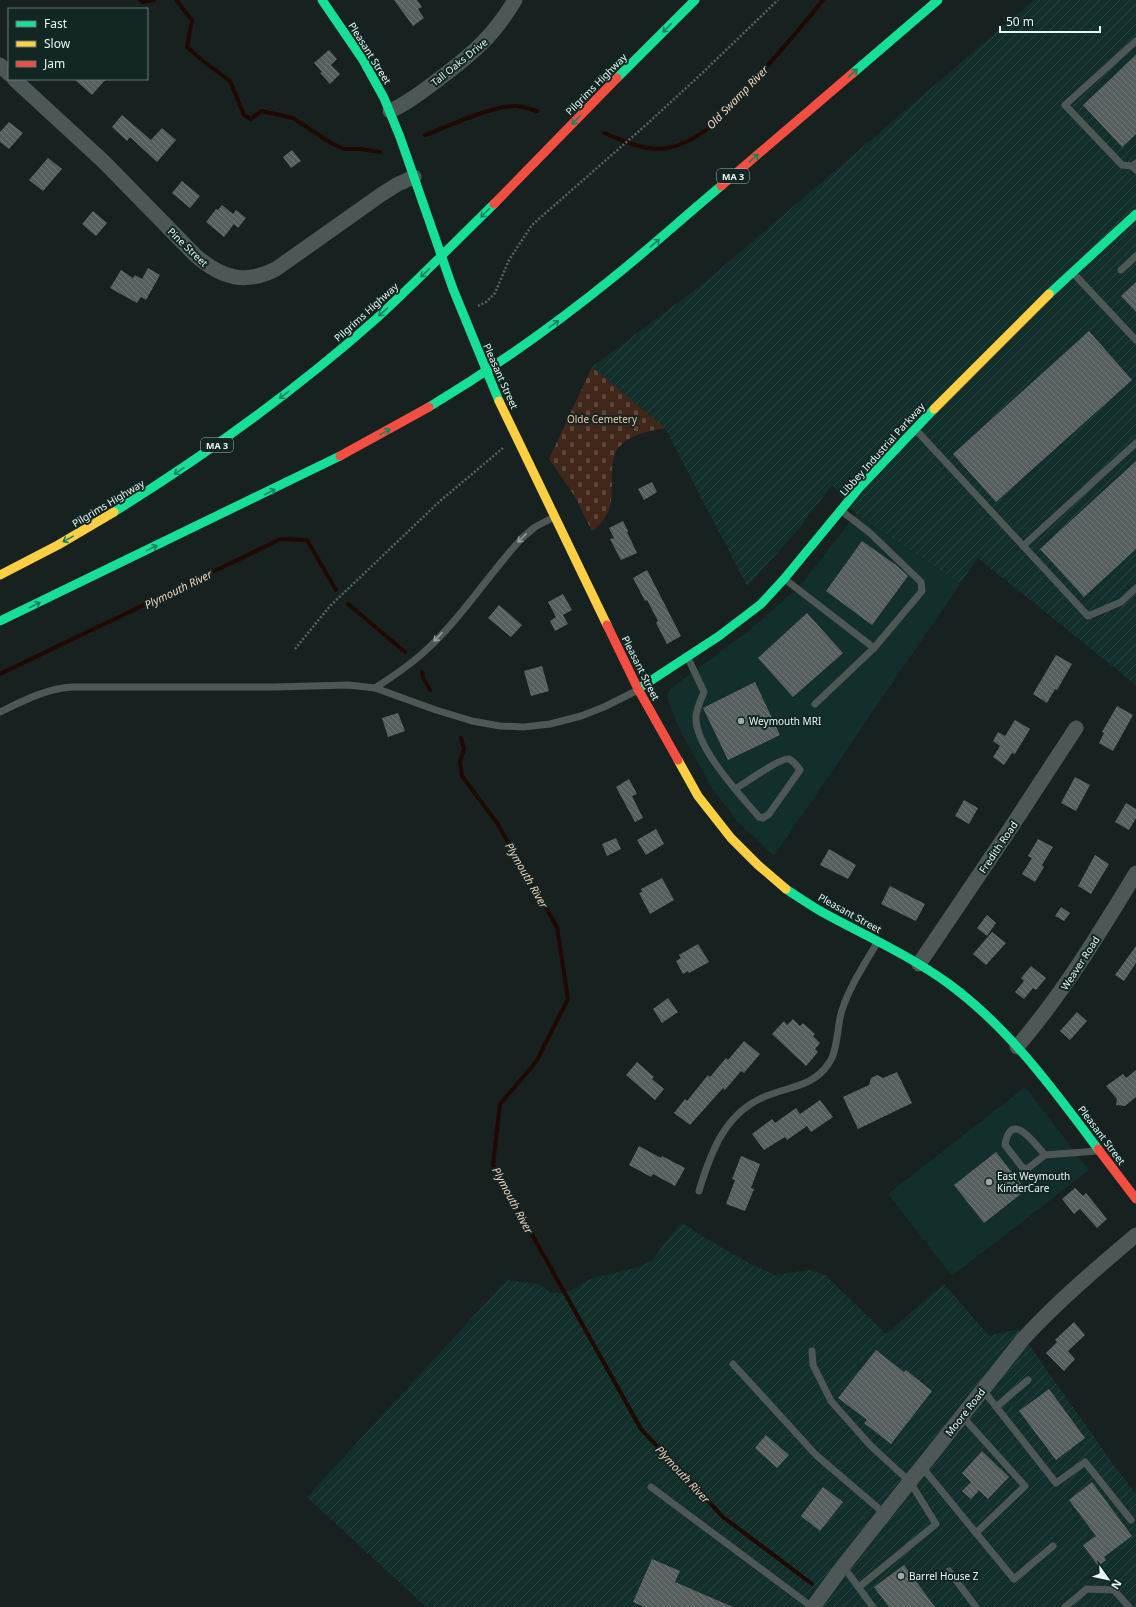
<svg xmlns="http://www.w3.org/2000/svg" width="1136" height="1607" viewBox="0 0 1136 1607" font-family="'Noto Sans',sans-serif">
  <defs>
    <pattern id="industrial-furrows" width="10" height="10" patternUnits="userSpaceOnUse"><rect width="10" height="10" fill="#132f2b"/><path d="M-1 1l2-2M0 10L10 0M9 11l2-2" fill="none" stroke="#2a4440"/></pattern>
    <pattern id="cemetery-stones" width="16" height="16" patternUnits="userSpaceOnUse"><rect width="16" height="16" fill="#41261a"/><path d="M2 7V4a2 2 0 0 1 4 0v3zM10 15v-3a2 2 0 0 1 4 0v3z" fill="#5c463c"/></pattern>
    <pattern id="building-back-hatch" width="6" height="6" patternUnits="userSpaceOnUse"><rect width="6" height="6" fill="#565f5e"/><path d="M-1 5l2 2M0 0l6 6M5-1l2 2" fill="none" stroke="#6e7776"/></pattern>
  </defs>
  <rect width="100%" height="100%" fill="#172220"/>
  <!-- built -->
  <g fill="#132f2b">
    <polygon points="856,514 960,584 774,856 737,821 712,788 684,738 676,721 667,696 670,689 747,632 800,586"/>
    <polygon points="1025,1087 1089,1170 952,1276 888,1194"/>
  </g>
  <!-- industrial -->
  <g fill="url(#industrial-furrows)">
    <polygon points="1034,0 1136,0 1136,685 978,558 960,584 856,514 832,485 796,532 747,586 665,428 592,367 703,284"/>
    <polygon points="682,1223 705,1238 747,1262 775,1275 810,1270 825,1275 886,1334 944,1284 989,1336 1018,1329 1113,1464 1136,1494 1136,1607 426,1607 307,1497 507,1280 538,1284 552,1293 566,1293 590,1279 639,1267 652,1261 664,1244"/>
  </g>
  <!-- cemetery -->
  <path fill="url(#cemetery-stones)" d="M 592,367 L 665,428 C 653,430 640,433 629,439 C 594,458 631,504 592,531 L 574,495 L 549,459 Z"/>
  <g fill="none" stroke-linecap="round" stroke-linejoin="round">
    <!-- stream -->
    <g stroke="#200803" stroke-width="4">
      <polyline points="140,0 143,2 154,0"/>
      <polyline points="176,0 192,20 187,47 203,61 230,81 244,115 251,119 261,111 293,118 331,143 344,149 361,149 380,152"/>
      <path d="M 604,133 C 625,141 645,152 668,148 C 683,145 698,136 709,128 C 717,122 721,114 728,107 C 762,73 793,38 823,0"/>
      <path d="M 425,135 C 449,126 491,106 515,106 C 523,106 530,109 537,111"/>
      <polyline points="348,604 405,652"/>
      <polyline points="422,672 423,678 430,690"/>
      <polyline points="0,674 281,539 307,540 336,590"/>
      <polyline points="461,738 464,749 460,762 462,776 497,823 557,927 568,999 536,1062 500,1104 493,1165 641,1429 723,1517 812,1584"/>
    </g>
  </g>
  <!-- building -->
  <g fill="url(#building-back-hatch)">
    <polygon points="394,0 417,0 422,7 418,9 424,18 413,26"/>
    <polygon points="329,50 337,59 331,65 340,74 330,84 320,73 322,72 314,63"/>
    <polygon points="1136,55 1136,134 1122,147 1083,105"/>
    <polygon points="74,79 106,79 92,95"/>
    <polygon points="122,115 151,140 162,128 176,140 157,162 130,137 127,141 112,127"/>
    <polygon points="9,122 23,133 9,149 0,142 0,132"/>
    <polygon points="292,150 301,161 291,168 283,157"/>
    <polygon points="48,158 62,169 43,191 29,180"/>
    <polygon points="182,181 200,196 190,208 172,193"/>
    <polygon points="222,205 233,214 236,210 246,218 238,228 234,224 224,237 206,222 216,209 218,210"/>
    <polygon points="93,211 107,223 96,236 82,224"/>
    <polygon points="148,268 160,275 146,300 141,297 137,303 110,288 121,270 133,278 135,275 142,279"/>
    <polygon points="1136,282 1136,312 1121,296"/>
    <polygon points="1089,331 1132,380 996,502 953,454"/>
    <polygon points="1136,461 1136,549 1084,597 1040,549"/>
    <polygon points="652,482 657,492 644,500 638,489"/>
    <polygon points="623,521 628,531 627,532 637,553 621,560 610,539 614,538 609,528"/>
    <polygon points="862,541 896,565 908,576 872,625 826,591"/>
    <polygon points="647,570 681,636 667,644 656,623 658,621 647,600 645,601 633,578"/>
    <polygon points="563,594 572,610 563,615 568,624 555,631 550,621 556,617 548,602"/>
    <polygon points="499,605 522,625 511,637 488,618"/>
    <polygon points="807,613 843,653 793,697 758,658"/>
    <polygon points="1056,655 1072,664 1057,690 1055,689 1047,703 1033,694"/>
    <polygon points="542,666 549,691 531,696 524,671"/>
    <polygon points="755,682 780,735 728,760 703,708"/>
    <polygon points="1117,706 1133,715 1113,751 1099,743 1104,733 1102,732"/>
    <polygon points="398,713 405,731 388,737 382,718"/>
    <polygon points="1015,720 1030,729 1015,754 1012,753 1004,765 993,757 1000,746 993,741 998,732 1005,736"/>
    <polygon points="1075,777 1090,785 1076,811 1061,803"/>
    <polygon points="629,779 637,794 632,796 643,818 635,822 616,787"/>
    <polygon points="964,800 978,808 969,824 955,816"/>
    <polygon points="1126,803 1136,809 1136,818 1129,830 1115,822"/>
    <polygon points="656,829 664,844 646,855 637,840"/>
    <polygon points="616,838 621,849 607,856 602,844"/>
    <polygon points="1038,839 1053,847 1042,865 1044,867 1035,882 1022,874 1032,858 1028,856"/>
    <polygon points="829,849 856,865 848,879 820,865"/>
    <polygon points="1095,855 1109,864 1091,894 1078,886"/>
    <polygon points="662,878 674,900 650,914 639,893 642,892 641,889"/>
    <polygon points="890,886 925,904 916,921 881,904"/>
    <polygon points="1061,907 1070,913 1064,921 1055,916"/>
    <polygon points="987,915 996,923 987,936 977,928"/>
    <polygon points="992,932 1006,943 986,965 973,954"/>
    <polygon points="698,944 709,962 689,973 688,971 683,974 676,961 681,958 679,955"/>
    <polygon points="1136,946 1136,963 1124,981 1115,975"/>
    <polygon points="1031,966 1046,978 1036,990 1033,988 1024,999 1015,992 1024,981 1021,978"/>
    <polygon points="668,998 678,1012 662,1023 653,1009"/>
    <polygon points="1077,1012 1087,1021 1070,1040 1060,1031"/>
    <polygon points="793,1019 800,1026 803,1023 815,1034 813,1036 820,1043 815,1049 818,1052 806,1066 772,1034 784,1021 787,1025"/>
    <polygon points="744,1041 760,1054 744,1073 741,1071 725,1090 723,1088 690,1125 674,1113 685,1099 687,1101 708,1075 710,1077 726,1058 728,1060"/>
    <polygon points="637,1062 654,1077 652,1079 664,1089 655,1100 626,1075"/>
    <polygon points="1136,1070 1136,1097 1125,1106 1116,1105 1117,1099 1106,1086 1123,1074 1126,1078"/>
    <polygon points="897,1072 912,1103 858,1129 843,1097 869,1085 871,1078 877,1075 883,1078"/>
    <polygon points="820,1100 833,1117 811,1132 807,1126 787,1140 785,1137 764,1150 752,1134 772,1119 775,1123 796,1108 800,1114"/>
    <polygon points="639,1146 661,1158 662,1156 685,1168 675,1186 653,1174 651,1177 629,1165"/>
    <polygon points="996,1152 1026,1190 984,1223 954,1185"/>
    <polygon points="741,1156 760,1164 751,1188 754,1189 745,1211 726,1204 735,1180 732,1179"/>
    <polygon points="1075,1188 1083,1196 1086,1193 1107,1219 1097,1228 1080,1209 1074,1214 1062,1199"/>
    <polygon points="1074,1322 1085,1335 1068,1351 1075,1359 1064,1371 1046,1353 1057,1342 1055,1340"/>
    <polygon points="876,1350 904,1372 906,1370 932,1391 891,1444 864,1423 867,1420 838,1398"/>
    <polygon points="1049,1389 1085,1438 1056,1460 1019,1411"/>
    <polygon points="766,1435 789,1455 777,1468 755,1448"/>
    <polygon points="982,1451 1009,1477 988,1499 979,1490 971,1499 962,1491 971,1482 962,1473"/>
    <polygon points="1092,1482 1132,1536 1104,1557 1106,1560 1098,1566 1083,1545 1096,1536 1069,1500"/>
    <polygon points="823,1487 843,1502 820,1531 801,1516"/>
    <polygon points="652,1559 680,1571 675,1582 733,1607 644,1607 633,1602"/>
    <polygon points="904,1565 935,1607 889,1607 874,1587"/>
  </g>
  <g fill="none" stroke-linecap="round" stroke-linejoin="round">
    <!-- path -->
    <g stroke="#596160" stroke-width="2.5" stroke-dasharray="2 2" stroke-linecap="butt">
      <polyline points="478,306 486,302 495,293 509,260 532,225 647,124 697,78 778,0"/>
      <polyline points="295,649 330,606 440,501 503,448"/>
    </g>
    <!-- lane -->
    <g stroke="#4d5755" stroke-width="7">
      <polyline points="1136,163 1132,166 1136,170"/>
      <polyline points="1132,166 1122,165 1065,105 1136,41"/>
      <polyline points="1121,270 1136,256"/>
      <polyline points="1074,274 1136,340"/>
      <polyline points="916,430 1088,616 1121,602 1136,588"/>
      <polyline points="1023,546 1136,443"/>
      <polyline points="786,580 874,648 922,591 921,582 870,533 843,512"/>
      <path d="M 688,658 L 704,692 C 701,699 697,708 696,716 C 694,746 740,795 759,817 L 763,818 L 769,814 L 800,770 C 798,767 793,761 789,759 C 781,757 744,784 735,789"/>
      <path d="M 375,688 C 392,677 409,666 424,652 C 461,619 488,575 522,538 L 535,527 L 554,517"/>
      <polyline points="815,704 874,648"/>
      <path d="M 0,712 C 23,701 45,689 71,687 L 275,687 L 348,685 L 375,688 L 436,710 L 472,721 L 500,726 L 524,727 L 550,724 L 581,716 L 604,707 L 636,691"/>
      <path d="M 1045,1155 L 1027,1169 L 1022,1167 L 1005,1145 C 1011,1109 1034,1143 1045,1155 L 1097,1151"/>
      <path d="M 699,1191 C 711,1151 726,1110 769,1095 C 793,1086 815,1085 829,1063 C 838,1051 837,1025 842,1010 C 850,986 864,965 877,943"/>
      <polyline points="812,1351 813,1365 831,1401 870,1445 910,1482 936,1524 859,1587"/>
      <polyline points="733,1364 816,1455 885,1514"/>
      <polyline points="983,1390 1056,1483 1085,1462 1131,1520"/>
      <polyline points="996,1407 1028,1380"/>
      <polyline points="922,1467 976,1533 1025,1486 962,1416"/>
      <polyline points="651,1487 812,1607"/>
      <polyline points="976,1533 1014,1579 1053,1546"/>
      <polyline points="843,1566 873,1607"/>
      <polyline points="949,1571 976,1607"/>
      <polyline points="1065,1607 1087,1589 1114,1590 1129,1607"/>
    </g>
    <!-- street -->
    <g stroke="#4d5755" stroke-width="15">
      <polyline points="0,65 9,74"/>
      <path d="M 14,79 L 104,162 L 195,255 C 221,278 245,285 276,269 L 382,194 L 398,184 L 414,177"/>
      <path d="M 390,111 C 408,103 423,91 439,79 C 472,54 493,37 515,0"/>
      <polyline points="919,964 1006,835 1076,728"/>
      <path d="M 1017,1047 C 1063,993 1099,934 1136,873"/>
      <path d="M 813,1607 L 843,1566 L 1023,1339 C 1058,1301 1097,1268 1136,1235"/>
    </g>
    <!-- fast -->
    <g stroke="#16e098" stroke-width="9">
      <polyline points="322,0 363,60 384,98 400,137 453,289 499,401"/>
      <polyline points="853,73 938,0"/>
      <polyline points="617,78 695,0"/>
      <polyline points="1049,294 1136,214"/>
      <path d="M 429,407 C 494,368 556,324 615,276 C 651,247 685,216 721,186"/>
      <path d="M 114,512 C 207,454 295,391 377,318 C 417,281 455,242 494,204"/>
      <polyline points="0,621 340,456"/>
      <polyline points="638,689 719,636 761,604 784,579 860,487 934,409"/>
      <path d="M 786,889 C 798,897 810,905 822,912 C 864,935 909,955 949,984 C 1009,1028 1054,1090 1098,1149"/>
    </g>
    <!-- slow -->
    <g stroke="#ffcf43" stroke-width="9">
      <polyline points="499,401 607,625"/>
      <polyline points="934,409 1049,294"/>
      <polyline points="0,575 58,545 114,512"/>
      <polyline points="678,760 698,796 731,838 758,865 786,889"/>
    </g>
    <!-- jam -->
    <g stroke="#f24e42" stroke-width="9">
      <polyline points="721,186 853,73"/>
      <polyline points="494,204 617,78"/>
      <polyline points="340,456 429,407"/>
      <polyline points="607,625 638,689 678,760"/>
      <polyline points="1098,1149 1136,1199"/>
    </g>
  </g>
  <!-- one-way arrows -->
  <defs><path id="oneway-shaft" d="M-6 0H5M1.5-3L5.5 0L1.5 3" fill="none" stroke-width="1.6" stroke-linecap="round" stroke-linejoin="round"/></defs>
  <g stroke="#14845e">
    <use href="#oneway-shaft" transform="translate(667 28) rotate(135)"/>
    <use href="#oneway-shaft" transform="translate(853 73) rotate(-41)"/>
    <use href="#oneway-shaft" transform="translate(576 120) rotate(135)"/>
    <use href="#oneway-shaft" transform="translate(754 158) rotate(-41)"/>
    <use href="#oneway-shaft" transform="translate(485 213) rotate(135)"/>
    <use href="#oneway-shaft" transform="translate(655 243) rotate(-40)"/>
    <use href="#oneway-shaft" transform="translate(425 273) rotate(136)"/>
    <use href="#oneway-shaft" transform="translate(383 312) rotate(138)"/>
    <use href="#oneway-shaft" transform="translate(554 324) rotate(-37)"/>
    <use href="#oneway-shaft" transform="translate(284 395) rotate(143)"/>
    <use href="#oneway-shaft" transform="translate(385 432) rotate(-29)"/>
    <use href="#oneway-shaft" transform="translate(179 471) rotate(146)"/>
    <use href="#oneway-shaft" transform="translate(270 492) rotate(-26)"/>
    <use href="#oneway-shaft" transform="translate(68 539) rotate(151)"/>
    <use href="#oneway-shaft" transform="translate(152 548) rotate(-26)"/>
    <use href="#oneway-shaft" transform="translate(35 605) rotate(-26)"/>
  </g>
  <g stroke="#939e9c">
    <use href="#oneway-shaft" transform="translate(522 538) rotate(135)"/>
    <use href="#oneway-shaft" transform="translate(438 637) rotate(133)"/>
  </g>
  <!-- markers -->
  <g fill="#9faba8" stroke="#122724" stroke-width="1.5">
    <circle cx="741" cy="721" r="4"/>
    <circle cx="989" cy="1182" r="4"/>
    <circle cx="901" cy="1576" r="4"/>
  </g>
  <g text-anchor="middle" dominant-baseline="central" stroke-width="4" stroke-linejoin="round" paint-order="stroke">
    <!-- shield labels -->
    <g fill="#122724" stroke="#a8b7b4" stroke-width="1">
      <rect x="717" y="169" width="32" height="14" rx="3"/>
      <rect x="201" y="438" width="32" height="14" rx="3"/>
    </g>
    <g font-size="9" font-weight="bold" fill="#e8f5f2">
      <text x="733" y="176">MA 3</text>
      <text x="217" y="445">MA 3</text>
    </g>
    <!-- street labels -->
    <g font-size="10" fill="#e8f5f2" stroke="#122724">
      <text transform="translate(370 53) rotate(58)">Pleasant Street</text>
      <text transform="translate(459 62) rotate(-39)">Tall Oaks Drive</text>
      <text transform="translate(596 84) rotate(-45)">Pilgrims Highway</text>
      <text transform="translate(188 247) rotate(44)">Pine Street</text>
      <text transform="translate(366 312) rotate(-42)">Pilgrims Highway</text>
      <text transform="translate(501 376) rotate(66)">Pleasant Street</text>
      <text transform="translate(882 449) rotate(-48)">Libbey Industrial Parkway</text>
      <text transform="translate(108 503) rotate(-31)">Pilgrims Highway</text>
      <text transform="translate(641 668) rotate(63)">Pleasant Street</text>
      <text transform="translate(998 847) rotate(-56)">Fredith Road</text>
      <text transform="translate(850 913) rotate(29)">Pleasant Street</text>
      <text transform="translate(1080 963) rotate(-57)">Weaver Road</text>
      <text transform="translate(1102 1135) rotate(53)">Pleasant Street</text>
      <text transform="translate(965 1412) rotate(-52)">Moore Road</text>
    </g>
    <!-- park labels -->
    <g font-size="10" fill="#fabda2" stroke="#122724">
      <text x="602" y="419">Olde Cemetery</text>
    </g>
    <!-- poi labels -->
    <g font-size="10" fill="#e8f5f2" stroke="#122724" text-anchor="start">
      <text x="749" y="721">Weymouth MRI</text>
      <text x="997" y="1176">East Weymouth<tspan x="997" dy="12">KinderCare</tspan></text>
      <text x="909" y="1576">Barrel House Z</text>
    </g>
    <!-- water labels -->
    <g font-size="11" font-style="italic" fill="#fccdb9" stroke="#122724">
      <text transform="translate(737 97) rotate(-46)">Old Swamp River</text>
      <text transform="translate(178 589) rotate(-26)">Plymouth River</text>
      <text transform="translate(527 875) rotate(60)">Plymouth River</text>
      <text transform="translate(513 1200) rotate(62)">Plymouth River</text>
      <text transform="translate(683 1474) rotate(47)">Plymouth River</text>
    </g>
  </g>
  <!-- legend -->
  <rect x="8" y="8" width="140" height="72" fill="#122724" stroke="#687976"/>
  <rect x="16" y="21" width="20" height="6" fill="#16e098" stroke="#687976"/>
  <text x="44" y="28" font-size="12" fill="#e8f5f2">Fast</text>
  <rect x="16" y="41" width="20" height="6" fill="#ffcf43" stroke="#687976"/>
  <text x="44" y="48" font-size="12" fill="#e8f5f2">Slow</text>
  <rect x="16" y="61" width="20" height="6" fill="#f24e42" stroke="#687976"/>
  <text x="44" y="68" font-size="12" fill="#e8f5f2">Jam</text>
  <!-- north arrow -->
  <g transform="translate(1108 1579) rotate(123)" stroke="#122724" stroke-width="3" paint-order="stroke">
  <path d="M0-3L7 15L0 10L-7 15Z" fill="#e8f5f2"/>
  <text y="-6" font-size="11" font-weight="bold" text-anchor="middle" fill="#e8f5f2">N</text>
  </g>
  <!-- scale -->
  <path d="M1000 26v6h100v-6" fill="none" stroke="#e8f5f2" stroke-width="2"/>
  <text x="1006" y="26" font-size="12" fill="#e8f5f2" stroke="#122724" stroke-width="3" paint-order="stroke">50 m</text>
</svg>
